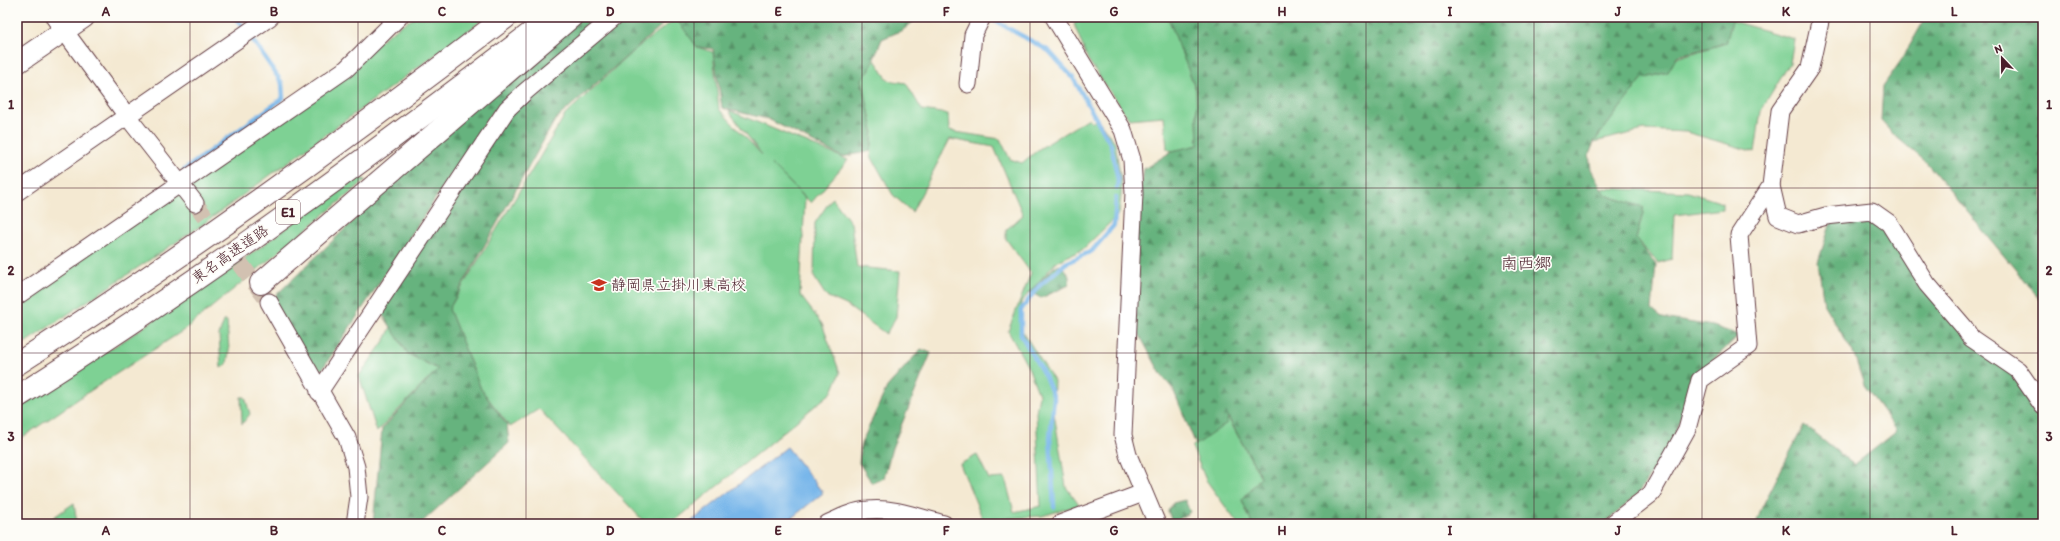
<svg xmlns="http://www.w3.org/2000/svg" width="2060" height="541" viewBox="0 0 2060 541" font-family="Itim,'Klee One',sans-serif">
  <defs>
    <pattern id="forest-firs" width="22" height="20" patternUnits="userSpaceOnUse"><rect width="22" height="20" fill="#66b37e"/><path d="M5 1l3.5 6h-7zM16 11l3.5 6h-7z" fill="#569167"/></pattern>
  </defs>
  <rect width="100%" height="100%" fill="#fdfcf7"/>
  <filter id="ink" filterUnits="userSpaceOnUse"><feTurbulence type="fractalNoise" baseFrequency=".025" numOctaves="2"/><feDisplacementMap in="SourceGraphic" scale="8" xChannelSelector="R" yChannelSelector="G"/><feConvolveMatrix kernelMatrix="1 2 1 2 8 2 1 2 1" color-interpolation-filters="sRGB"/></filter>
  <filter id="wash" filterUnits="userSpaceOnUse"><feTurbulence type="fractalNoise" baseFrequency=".012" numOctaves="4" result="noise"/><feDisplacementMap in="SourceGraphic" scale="16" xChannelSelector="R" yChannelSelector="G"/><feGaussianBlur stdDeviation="0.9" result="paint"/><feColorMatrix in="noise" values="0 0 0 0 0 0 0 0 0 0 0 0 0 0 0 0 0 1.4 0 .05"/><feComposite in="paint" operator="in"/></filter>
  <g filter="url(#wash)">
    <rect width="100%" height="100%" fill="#f4e9d2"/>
    <!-- grass -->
    <g fill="#7ed194" stroke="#647860">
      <polygon points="416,17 487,17 202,225 17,348 17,299 403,24"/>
      <polygon points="1084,17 1168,17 1196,90 1198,146 1172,151 1167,149 1164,116 1129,119 1088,60 1074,24"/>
      <polygon points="675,19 690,32 697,47 713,52 719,109 762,155 728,110 848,160 811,203 771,164 805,198 800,295 822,324 840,373 832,392 671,524 646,524 539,409 510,427 481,389 449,309 565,115 634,50"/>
      <polygon points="1732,21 1794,39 1790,63 1761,111 1755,152 1686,132 1644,130 1594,142 1642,79 1668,72 1676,58 1726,43"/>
      <polygon points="875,60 888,80 906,83 922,110 948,114 949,131 1000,139 1010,159 1022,163 1039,149 1089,118 1092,123 1097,118 1115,143 1122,187 1119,214 1082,250 1057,261 1021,302 1021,329 1054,381 1053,407 1066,487 1079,505 1042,516 983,520 960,464 977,455 989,479 1005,478 1014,512 1041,506 1036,413 1039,395 1029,369 1008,331 1031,273 1006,239 1006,230 1023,215 994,147 950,139 912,212 893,195 871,156 873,130 862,79"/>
      <polygon points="355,176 366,180 184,330 87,393 17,441 17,408 126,339 258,249"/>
      <polygon points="1601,188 1688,192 1723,203 1723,209 1674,215 1672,259 1658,263 1636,239 1643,213 1643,207 1605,195"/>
      <polygon points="832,198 851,223 857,267 900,271 896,317 886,334 846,305 826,296 814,277 815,223"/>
      <polygon points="224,321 227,321 229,350 227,364 221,368 219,335"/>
      <polygon points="391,327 408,354 438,369 377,432 359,376 386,338"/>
      <polygon points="241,397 245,397 250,414 242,424"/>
      <polygon points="1228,418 1261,477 1242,500 1252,524 1238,524 1206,480 1192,447"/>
      <polygon points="74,503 77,524 44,524"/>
    </g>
    <!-- forest -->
    <g fill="url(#forest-firs)" stroke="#586954">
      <polygon points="581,17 612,17 494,110 319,374 269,302 490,89"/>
      <polygon points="614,17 671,17 555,120 449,309 481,389 507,425 509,443 420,524 373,524 382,429 438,369 408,354 380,310 507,109"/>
      <polygon points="675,17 919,17 903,30 882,39 869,71 862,79 873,130 871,151 842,157 768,119 722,108 713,49 697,47"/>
      <polygon points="1168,17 1733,17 1726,43 1677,56 1668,72 1642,79 1594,142 1589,155 1591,169 1605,195 1643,207 1643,213 1636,239 1656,264 1652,310 1662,318 1713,326 1739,335 1693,380 1672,443 1636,496 1604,524 1252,524 1242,500 1261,477 1228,417 1227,423 1196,445 1173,389 1162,376 1128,314 1132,241 1144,169 1172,151 1198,145 1196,90"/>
      <polygon points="1926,17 2043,17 2043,303 1926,162 1893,134 1881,121 1883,86 1902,59"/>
      <polygon points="1844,214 1872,222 1890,235 1971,338 2018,370 2043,410 2043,524 1756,524 1762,507 1804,425 1854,465 1897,431 1864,385 1854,354 1824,305 1818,262 1831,222"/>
      <path d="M 1058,265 C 1068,270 1070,275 1069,285 L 1041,298 L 1030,292 L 1055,266 Z"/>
      <polygon points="921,349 931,353 892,448 884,478 872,483 859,463 861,444 887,387"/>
      <polygon points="1185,500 1190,512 1178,520 1171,519 1168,511 1173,503"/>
    </g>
    <!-- water -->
    <polygon fill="#77b6ea" stroke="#606a8a" points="787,447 823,493 784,524 688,524"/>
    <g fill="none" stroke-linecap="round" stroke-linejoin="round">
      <!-- stream -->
      <g stroke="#77b6ea" stroke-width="4.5">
        <polyline points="235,17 246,30"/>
        <polyline points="990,18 1049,51 1073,78 1111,145 1118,180 1117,188"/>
        <polyline points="184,170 283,98 282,83 250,36"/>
        <polyline points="1054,507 1050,438 1054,398 1045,376 1021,335 1021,310 1038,287 1066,263 1092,251 1114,225 1116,198"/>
      </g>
    </g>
  </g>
  <g filter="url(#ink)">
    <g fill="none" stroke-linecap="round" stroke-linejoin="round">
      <!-- minor-tunnel -->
      <polyline stroke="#d2c1b1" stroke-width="17" stroke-dasharray="17 8" stroke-linecap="butt" points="195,203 269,302"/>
      <!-- minor casing -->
      <g stroke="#643d44" stroke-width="19">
        <g id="minor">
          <polyline points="54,17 127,116 195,203"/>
          <polyline points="1054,17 1123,130 1132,160 1134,193 1123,435 1128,455 1157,524"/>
          <polyline points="968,84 973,35 982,17"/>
          <polyline points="1771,186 1778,216 1798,224 1826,216 1872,211 1889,223 1927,284 1964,327 1971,338 2018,370 2043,406"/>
          <polyline points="17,192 270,17"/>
          <polyline points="17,296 346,69 399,17"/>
          <polyline points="269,302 347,438 356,467 359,497 355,524"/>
          <polyline points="319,392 507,109 526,91 614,17"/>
          <path d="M 827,524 C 840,518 853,511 868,510 C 893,507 920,518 944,524"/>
          <polyline points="1060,524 1143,493"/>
          <polyline points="1612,524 1651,494 1687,429 1700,380 1748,346 1739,235 1771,186 1780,111 1810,68 1821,17"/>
        </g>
      </g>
      <!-- tertiary casing -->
      <g stroke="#643d44" stroke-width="23">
        <polyline id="tertiary" points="17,63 84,17"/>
      </g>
      <!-- motorway casing -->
      <g stroke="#643d44" stroke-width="24">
        <g id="motorway">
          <polyline points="261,283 571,17"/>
          <path d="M 17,364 C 185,256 348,139 506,17"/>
          <path d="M 17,397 C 202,281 379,150 552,17"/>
        </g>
      </g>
      <!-- minor -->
      <use href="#minor" stroke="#fff" stroke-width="17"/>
      <!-- tertiary -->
      <use href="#tertiary" stroke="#fff" stroke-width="21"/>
      <!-- motorway -->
      <use href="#motorway" stroke="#fff" stroke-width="22"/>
    </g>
  </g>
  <!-- grid -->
  <path fill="none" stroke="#4a1f2b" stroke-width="1" stroke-opacity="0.55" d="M 190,17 L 190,524M 358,17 L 358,524M 526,17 L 526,524M 694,17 L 694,524M 862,17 L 862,524M 1030,17 L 1030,524M 1198,17 L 1198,524M 1366,17 L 1366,524M 1534,17 L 1534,524M 1702,17 L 1702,524M 1870,17 L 1870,524M 17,188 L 2043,188M 17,353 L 2043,353"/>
  <!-- icons -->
  <defs>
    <g id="school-bare" transform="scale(1.2)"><path d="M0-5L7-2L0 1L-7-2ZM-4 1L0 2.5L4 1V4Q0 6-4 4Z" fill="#c8321e" stroke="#fdfcf7" stroke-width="2.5" paint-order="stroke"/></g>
  </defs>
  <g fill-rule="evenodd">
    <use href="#school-bare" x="599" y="285"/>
  </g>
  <g text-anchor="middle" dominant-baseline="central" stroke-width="3.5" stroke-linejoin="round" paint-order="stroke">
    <!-- shield labels -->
    <rect fill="#fdfcf7" stroke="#806168" stroke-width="1" x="276" y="200" width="24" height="24" rx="3"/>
    <g font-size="14" font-weight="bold" fill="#4a1f2b">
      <text x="288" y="212">E1</text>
    </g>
    <!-- street labels -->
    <g font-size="15" fill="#4a1f2b" stroke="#fdfcf7">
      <text transform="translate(230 254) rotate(-35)">東名高速道路</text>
    </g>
    <!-- poi labels -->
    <g font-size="15" fill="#4a1f2b" stroke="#fdfcf7" text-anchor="start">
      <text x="611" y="285">静岡県立掛川東高校</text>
    </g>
    <!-- quarter labels -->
    <g font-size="17" fill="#4a1f2b" stroke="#fdfcf7">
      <text x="1526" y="263">南西郷</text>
    </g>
  </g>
  <!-- margin -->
  <rect width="2060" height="541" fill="none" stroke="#fdfcf7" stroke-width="44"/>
  <!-- north arrow -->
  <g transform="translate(2002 58) rotate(338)" stroke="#fdfcf7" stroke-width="3" paint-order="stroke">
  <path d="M0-3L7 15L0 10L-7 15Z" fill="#4a1f2b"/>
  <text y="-6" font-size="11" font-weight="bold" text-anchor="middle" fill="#4a1f2b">N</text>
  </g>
  <rect x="22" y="22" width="2016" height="497" fill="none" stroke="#4a1f2b" stroke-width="1.5"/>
  <g font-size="13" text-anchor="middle" font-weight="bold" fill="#4a1f2b">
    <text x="106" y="16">A</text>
    <text x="274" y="16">B</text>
    <text x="442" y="16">C</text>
    <text x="610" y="16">D</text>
    <text x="778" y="16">E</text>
    <text x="946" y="16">F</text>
    <text x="1114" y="16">G</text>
    <text x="1282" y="16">H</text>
    <text x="1450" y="16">I</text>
    <text x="1618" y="16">J</text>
    <text x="1786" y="16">K</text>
    <text x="1954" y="16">L</text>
    <text x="11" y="109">1</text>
    <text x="2049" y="109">1</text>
    <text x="11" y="275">2</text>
    <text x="2049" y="275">2</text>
    <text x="11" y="441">3</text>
    <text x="2049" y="441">3</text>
    <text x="106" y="535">A</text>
    <text x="274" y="535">B</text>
    <text x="442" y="535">C</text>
    <text x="610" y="535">D</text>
    <text x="778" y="535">E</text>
    <text x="946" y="535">F</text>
    <text x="1114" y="535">G</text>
    <text x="1282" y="535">H</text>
    <text x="1450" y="535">I</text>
    <text x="1618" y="535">J</text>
    <text x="1786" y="535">K</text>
    <text x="1954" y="535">L</text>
  </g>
</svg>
